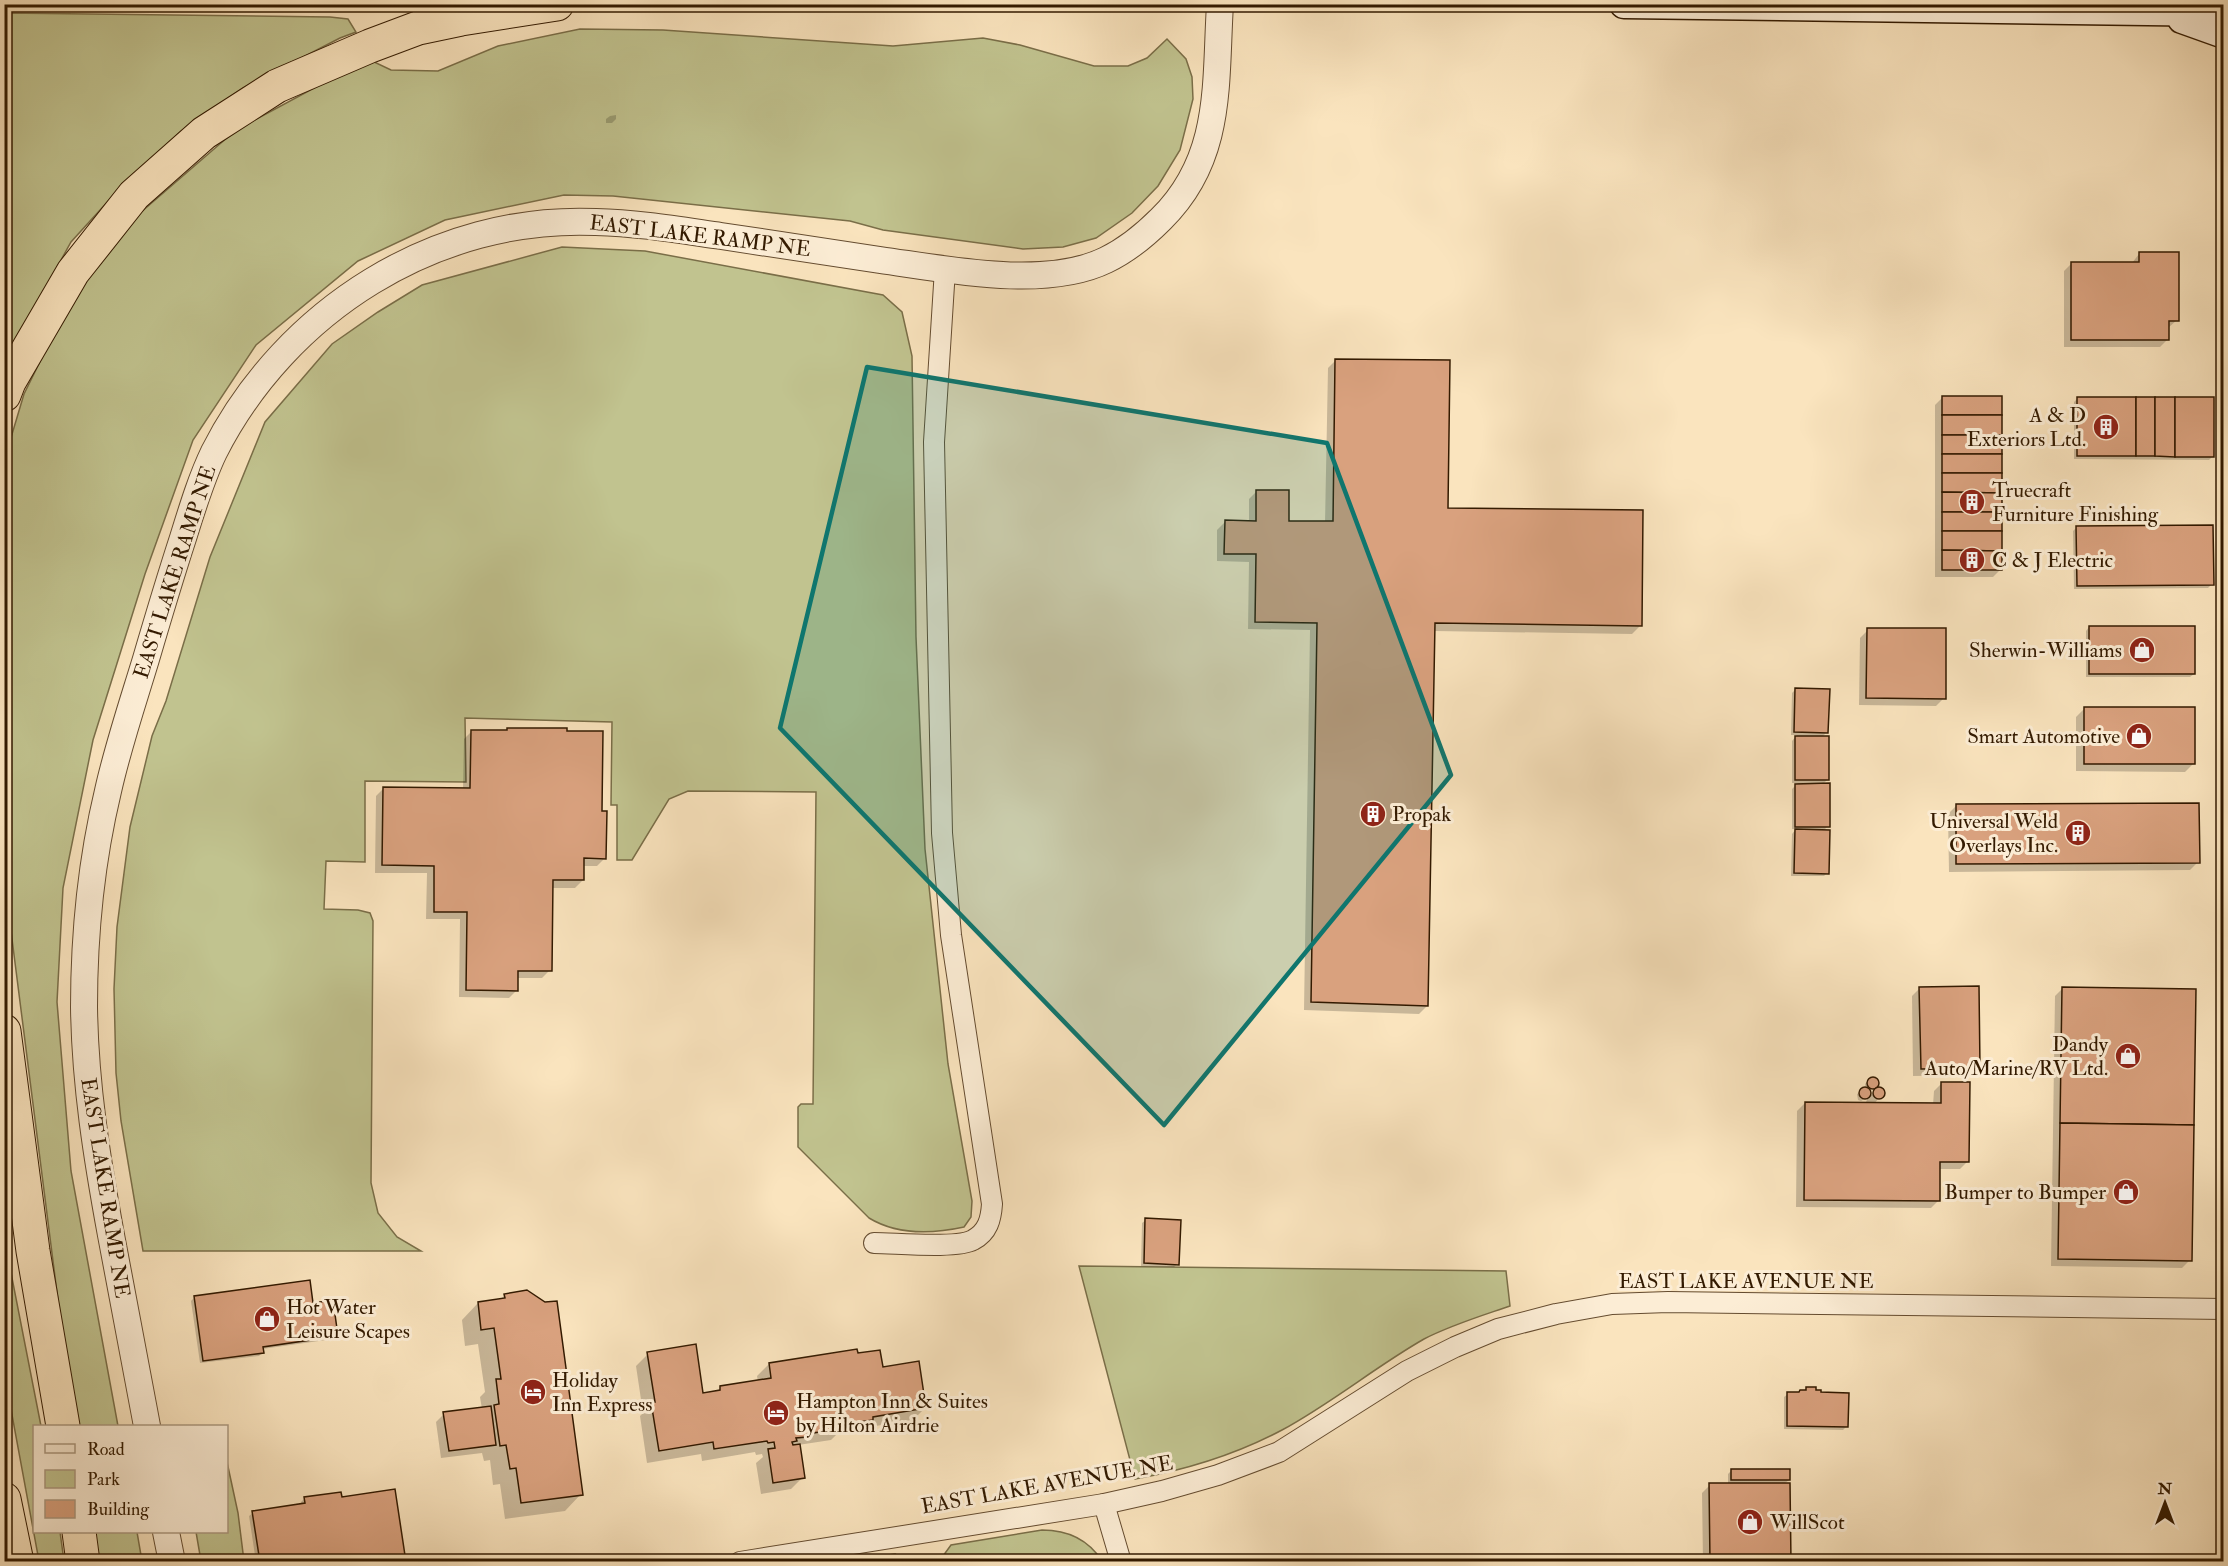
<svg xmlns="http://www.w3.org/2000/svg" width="2228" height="1566" viewBox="0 0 2228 1566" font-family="'IM FELL Double Pica',serif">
  <rect width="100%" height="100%" fill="#fae4be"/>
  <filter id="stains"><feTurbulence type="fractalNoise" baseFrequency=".00333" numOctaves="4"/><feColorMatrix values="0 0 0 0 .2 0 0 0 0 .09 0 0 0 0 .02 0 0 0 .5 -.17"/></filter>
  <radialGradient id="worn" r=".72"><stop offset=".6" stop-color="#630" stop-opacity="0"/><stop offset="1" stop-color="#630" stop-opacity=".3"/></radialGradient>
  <!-- green -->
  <g fill="#c1c38f" stroke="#7a6e48" stroke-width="1.5">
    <polygon points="5,13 330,17 348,19 356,32 340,38 243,88 181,131 121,187 71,242 5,361"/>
    <polygon points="580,29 663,30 893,46 983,38 1020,45 1094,66 1128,66 1147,58 1167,39 1186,59 1192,77 1193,99 1180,150 1158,186 1132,213 1096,238 1063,247 1023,249 883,230 850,221 613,196 564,195 445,220 358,261 256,345 193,440 145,574 93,740 63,888 57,1002 71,1171 118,1426 74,1426 5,884 4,461 24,394 71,299 140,213 236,130 368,59 391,70 438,71 498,46"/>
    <path d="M 562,247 L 645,251 L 883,295 L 902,312 L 912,356 L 916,637 L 925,849 L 948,1064 L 972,1201 L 971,1217 L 964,1227 C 932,1234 897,1235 869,1218 L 798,1147 L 798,1107 L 801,1104 L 813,1104 L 816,792 L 688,791 L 669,799 L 632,860 L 617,860 L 617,805 L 611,805 L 612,722 L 465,718 L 466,782 L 365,781 L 365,862 L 326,861 L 324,909 L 358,910 L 370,913 L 373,921 L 371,1183 L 378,1213 L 397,1237 L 421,1251 L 143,1251 L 121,1121 L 116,1073 L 114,989 L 117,927 L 130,827 L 152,736 L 166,701 L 210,557 L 265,422 L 332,344 L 378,312 L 422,285 Z"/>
    <polygon points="4,1237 41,1426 34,1426 34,1532 60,1532 64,1561 39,1561 5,1377"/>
    <path d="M 1079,1266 L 1506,1271 L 1510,1306 C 1481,1316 1451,1325 1424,1339 C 1375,1367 1332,1403 1282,1430 C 1237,1454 1185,1470 1135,1479 Z"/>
    <polygon points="227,1462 238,1513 244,1561 201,1561 196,1532 226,1532"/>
    <path d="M 1042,1530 C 1068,1530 1088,1539 1102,1561 L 1047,1562 L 1047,1559 L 1029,1562 L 943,1561 L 943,1556 L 951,1545 Z"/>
    <polygon points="88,1532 137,1532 142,1561 91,1561"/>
    <polygon points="895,1554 908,1561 847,1561"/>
  </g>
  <!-- shadow -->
  <g fill="#0003">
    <polygon points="616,115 616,119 612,123 606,123 606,119 610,116"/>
    <polygon points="2139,254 2177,320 2168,328 2168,339 2160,347 2064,347 2064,271 2072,263 2132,263"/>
    <polygon points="1336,360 1446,509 1640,626 1632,634 1434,631 1427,1006 1419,1014 1304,1010 1310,630 1248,629 1249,562 1217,561 1217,530 1225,522 1249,522 1249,499 1257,491 1287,522 1325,523 1328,368"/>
    <polygon points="1943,397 2001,569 1993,577 1935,577 1935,405"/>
    <polygon points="2078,398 2213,456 2209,460 2074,459 2074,402"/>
    <polygon points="2077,527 2212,584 2208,588 2074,589 2073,531"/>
    <polygon points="2089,627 2194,674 2190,677 2086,677 2086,631"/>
    <polygon points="1868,630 1944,698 1936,706 1859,705 1860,638"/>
    <polygon points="1796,689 1827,732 1821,738 1827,780 1822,785 1828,826 1823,831 1827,873 1824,876 1791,876 1792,834 1796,829 1792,829 1792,789 1798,783 1792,783 1792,741 1797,735 1791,735 1792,693"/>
    <polygon points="2084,709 2193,764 2185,772 2076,771 2076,717"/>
    <polygon points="472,731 601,813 605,858 597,866 583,866 583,880 575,888 551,888 550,970 542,978 517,978 517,990 509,998 459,997 460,919 426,919 427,873 375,873 376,796 384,788 463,789 464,739"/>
    <polygon points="1956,806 2198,862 2190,870 1949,872 1948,814"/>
    <polygon points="1920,988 1978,1067 1970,1075 1913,1076 1912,996"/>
    <polygon points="2063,988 2190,1260 2182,1268 2051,1266 2055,996"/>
    <polygon points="1874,1079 1877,1084 1869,1092 1868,1098 1876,1090 1882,1090 1884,1092 1874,1104 1933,1105 1934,1091 1942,1083 1968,1161 1960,1169 1939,1169 1939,1200 1931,1208 1796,1207 1797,1111 1805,1103 1867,1104 1866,1102 1868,1097 1861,1101 1858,1100 1857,1094 1866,1090 1865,1084 1869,1080"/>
    <polygon points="1146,1220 1178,1264 1174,1267 1141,1266 1142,1223"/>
    <polygon points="505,1295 581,1494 565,1511 505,1519 500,1484 493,1485 490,1460 484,1461 482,1453 441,1458 436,1422 444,1414 482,1409 480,1397 485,1392 478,1344 465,1346 462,1320 478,1303 499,1301"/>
    <polygon points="195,1297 312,1304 336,1336 333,1339 262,1349 263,1352 259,1356 200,1363 191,1301"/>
    <polygon points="648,1354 702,1395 716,1392 721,1388 758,1382 757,1376 769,1364 857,1355 881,1369 925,1408 913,1420 863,1428 859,1431 836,1435 831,1440 798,1445 803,1477 791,1489 761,1494 756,1463 763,1457 762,1454 756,1455 755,1452 702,1461 701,1454 647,1463 640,1416 643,1413 636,1366"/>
    <polygon points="1807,1388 1815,1392 1847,1426 1843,1430 1784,1429 1784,1397 1788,1394 1803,1391"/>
    <polygon points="1732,1470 1789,1480 1784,1484 1789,1562 1703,1562 1702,1493 1710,1485 1728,1485 1728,1474"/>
    <polygon points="304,1499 340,1499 405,1562 256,1562 249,1516 253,1513 301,1505 301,1502"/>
  </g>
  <!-- building -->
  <g fill="#d9a17e" stroke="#331a00" stroke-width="1.5">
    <polygon points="2139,252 2179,252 2179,321 2169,321 2169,340 2071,340 2071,262 2139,262"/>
    <polygon points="1335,359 1450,360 1448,508 1643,510 1642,626 1435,623 1428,1006 1311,1002 1317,623 1255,622 1256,554 1224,554 1225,520 1256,521 1256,490 1289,490 1289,521 1333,521"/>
    <rect x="1942" y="396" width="60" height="19"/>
    <rect x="2077" y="397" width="59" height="59"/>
    <rect x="2136" y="397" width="19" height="59"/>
    <polygon points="2155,397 2175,397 2175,457 2155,456"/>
    <rect x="2175" y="397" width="39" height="60"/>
    <rect x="1942" y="415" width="60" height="20"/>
    <rect x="1942" y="435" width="60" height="19"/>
    <rect x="1942" y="454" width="60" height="19"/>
    <polygon points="1942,473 2002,473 2002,493 1942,492"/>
    <polygon points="1942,492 2002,493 2002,512 1942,512"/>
    <rect x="1942" y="512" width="60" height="19"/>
    <polygon points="2213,525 2214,585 2077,586 2076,526"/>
    <polygon points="1942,531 2002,531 2002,551 1942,550"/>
    <polygon points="1942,550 2002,551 2002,570 1942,570"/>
    <rect x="2089" y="626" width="106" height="48"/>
    <polygon points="1867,628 1946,628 1946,699 1866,698"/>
    <polygon points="1795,688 1830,689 1828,733 1794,732"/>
    <rect x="2084" y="707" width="111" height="57"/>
    <polygon points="507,728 567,728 567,731 603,731 602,811 607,811 606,859 584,858 584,880 553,880 552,971 518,971 518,991 466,990 467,912 434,912 434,866 382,865 383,787 470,788 471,730 507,730"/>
    <rect x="1795" y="736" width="34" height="44"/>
    <polygon points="1830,783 1830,827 1795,827 1795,784"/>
    <polygon points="2199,803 2200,863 1956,864 1956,804"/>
    <polygon points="1795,829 1830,830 1829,874 1794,873"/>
    <polygon points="1979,986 1980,1068 1921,1069 1919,987"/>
    <polygon points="2062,987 2196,989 2194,1125 2060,1123"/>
    <circle cx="1873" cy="1083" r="6"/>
    <polygon points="1941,1082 1970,1082 1969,1162 1940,1162 1940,1201 1804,1200 1805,1102 1941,1103"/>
    <circle cx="1865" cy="1093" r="6"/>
    <circle cx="1879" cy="1093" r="6"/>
    <polygon points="2060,1123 2194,1125 2192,1261 2058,1259"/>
    <polygon points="1145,1218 1181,1220 1179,1265 1144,1263"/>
    <polygon points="310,1280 313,1303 333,1300 338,1336 263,1347 264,1353 203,1361 194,1296"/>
    <polygon points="527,1290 545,1302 557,1301 583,1495 521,1503 516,1468 510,1469 506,1445 500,1446 494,1405 499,1404 496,1379 501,1379 494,1328 481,1330 478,1302 505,1298 504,1294"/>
    <polygon points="696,1344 703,1393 720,1390 720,1386 771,1378 769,1363 857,1349 858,1353 880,1350 883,1367 919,1361 926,1408 873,1417 873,1420 845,1424 845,1428 807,1434 807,1437 796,1438 797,1441 792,1442 793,1445 800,1444 805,1478 773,1483 768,1449 775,1448 774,1442 768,1443 767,1441 714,1449 713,1442 659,1451 651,1402 655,1402 647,1352"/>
    <polygon points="1806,1387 1816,1387 1816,1390 1821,1390 1821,1392 1849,1393 1848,1427 1787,1426 1787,1392 1799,1392 1800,1390 1806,1390"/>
    <polygon points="491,1406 496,1445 449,1451 443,1412"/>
    <rect x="1731" y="1469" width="59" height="11"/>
    <polygon points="1709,1483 1790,1483 1791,1562 1710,1562"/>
    <polygon points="395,1489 406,1562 260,1562 252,1511 305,1503 304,1497 341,1492 342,1497"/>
  </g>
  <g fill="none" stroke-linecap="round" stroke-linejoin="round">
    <!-- minor casing -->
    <g stroke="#654c30" stroke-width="22">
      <g id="minor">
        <path d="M 874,1243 C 896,1243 957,1249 973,1240 C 988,1232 991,1219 992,1204 L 951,935 L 942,833 L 934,442 L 945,269"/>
        <polyline points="1104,1504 1121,1562"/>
        <polyline points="740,1562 1104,1504 1162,1491 1218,1475 1279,1452 1407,1371 1455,1347 1498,1329 1556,1314 1612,1304 1668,1302 2224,1309"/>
      </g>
    </g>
    <!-- tertiary casing -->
    <g stroke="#654c30" stroke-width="28">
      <g id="tertiary">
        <path d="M 147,1426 C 135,1363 123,1299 111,1235 C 97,1159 85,1084 84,1007 C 84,934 91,862 108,791 C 118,746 133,702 146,659 C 158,618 170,578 183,538 C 192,509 201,479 214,452 C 286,310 436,215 596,222 C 638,223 679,230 721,236 C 774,244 827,252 880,260 C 945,269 1045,290 1106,260 C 1127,250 1145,235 1161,219 C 1223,158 1215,84 1220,4"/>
        <polyline points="166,1532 172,1562"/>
      </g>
    </g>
    <!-- secondary casing -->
    <g stroke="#331a00" stroke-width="31">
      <g id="secondary">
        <polyline points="1624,4 2224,12"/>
        <polyline points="2182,19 2224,34"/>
      </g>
    </g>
    <!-- motorway casing -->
    <g stroke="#331a00" stroke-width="35">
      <g id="motorway">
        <polyline points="4,395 9,382 73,272 134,195 204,133 277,86 370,46 418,28 461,19 557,4"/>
        <polyline points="4,1031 33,1251 63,1426"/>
        <polyline points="4,1499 17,1562"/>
        <polyline points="79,1532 83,1562"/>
      </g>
    </g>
    <!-- minor -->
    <use href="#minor" stroke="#fcedd5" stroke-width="20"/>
    <!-- tertiary -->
    <use href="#tertiary" stroke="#fcedd5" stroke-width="26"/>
    <!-- secondary -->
    <use href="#secondary" stroke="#fcedd5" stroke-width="28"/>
    <!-- motorway -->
    <use href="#motorway" stroke="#fae4be" stroke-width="33"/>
  </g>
  <!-- marked area -->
  <path fill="#0f766e" fill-opacity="0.2" stroke="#0f766e" stroke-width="4.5" stroke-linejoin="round" d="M 867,367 L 1327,443 L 1451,775 L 1164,1125 L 780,728 Z"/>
  <!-- icons -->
  <defs>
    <g id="building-disc" transform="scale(1.35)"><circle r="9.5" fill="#8f2418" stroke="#fcedd5"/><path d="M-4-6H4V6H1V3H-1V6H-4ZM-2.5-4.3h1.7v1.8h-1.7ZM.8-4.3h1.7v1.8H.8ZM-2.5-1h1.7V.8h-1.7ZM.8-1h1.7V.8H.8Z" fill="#fff"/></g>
    <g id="shop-disc" transform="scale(1.35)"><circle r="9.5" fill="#8f2418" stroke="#fcedd5"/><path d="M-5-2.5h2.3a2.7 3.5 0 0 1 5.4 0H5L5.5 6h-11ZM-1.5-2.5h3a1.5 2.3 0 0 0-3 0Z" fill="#fff"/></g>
    <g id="hotel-disc" transform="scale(1.35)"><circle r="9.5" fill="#8f2418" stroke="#fcedd5"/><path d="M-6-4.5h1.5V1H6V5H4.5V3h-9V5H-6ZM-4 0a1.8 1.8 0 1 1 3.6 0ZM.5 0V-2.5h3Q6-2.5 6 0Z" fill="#fff"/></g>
  </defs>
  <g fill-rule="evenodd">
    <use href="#building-disc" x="2106" y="427"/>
    <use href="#building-disc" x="1972" y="502"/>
    <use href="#building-disc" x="1972" y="560"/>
    <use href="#shop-disc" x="2142" y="650"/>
    <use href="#shop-disc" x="2139" y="736"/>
    <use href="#building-disc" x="1373" y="814"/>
    <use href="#building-disc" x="2078" y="833"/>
    <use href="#shop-disc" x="2128" y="1056"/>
    <use href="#shop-disc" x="2126" y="1192"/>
    <use href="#shop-disc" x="267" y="1319"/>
    <use href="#hotel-disc" x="533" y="1392"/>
    <use href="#hotel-disc" x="776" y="1413"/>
    <use href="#shop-disc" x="1750" y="1522"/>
  </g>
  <g text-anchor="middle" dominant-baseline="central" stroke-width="6" stroke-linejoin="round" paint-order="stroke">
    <!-- street labels -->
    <g font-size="21" fill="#331a00" stroke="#fcedd5">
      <text transform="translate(700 236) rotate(7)">EAST LAKE RAMP NE</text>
      <text transform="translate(175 572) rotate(-72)">EAST LAKE RAMP NE</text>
      <text transform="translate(105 1188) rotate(81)">EAST LAKE RAMP NE</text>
      <text x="1746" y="1281">EAST LAKE AVENUE NE</text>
      <text transform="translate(1047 1485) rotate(-10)">EAST LAKE AVENUE NE</text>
    </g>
    <!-- poi labels -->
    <g font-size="21" fill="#331a00" stroke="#fcedd5" text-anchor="start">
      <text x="2086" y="415" text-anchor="end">A &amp; D<tspan x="2086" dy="24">Exteriors Ltd.</tspan></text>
      <text x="1992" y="490">Truecraft<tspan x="1992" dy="24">Furniture Finishing</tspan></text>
      <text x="1992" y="560">C &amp; J Electric</text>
      <text x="2122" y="650" text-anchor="end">Sherwin-Williams</text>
      <text x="2120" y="736" text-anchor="end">Smart Automotive</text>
      <text x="1392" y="814">Propak</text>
      <text x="2058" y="821" text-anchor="end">Universal Weld<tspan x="2058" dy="24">Overlays Inc.</tspan></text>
      <text x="2108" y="1044" text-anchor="end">Dandy<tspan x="2108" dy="24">Auto/Marine/RV Ltd.</tspan></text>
      <text x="2106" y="1192" text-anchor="end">Bumper to Bumper</text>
      <text x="286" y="1307">Hot Water<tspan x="286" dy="24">Leisure Scapes</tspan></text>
      <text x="552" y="1380">Holiday<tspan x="552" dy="24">Inn Express</tspan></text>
      <text x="796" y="1401">Hampton Inn &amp; Suites<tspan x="796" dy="24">by Hilton Airdrie</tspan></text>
      <text x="1770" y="1522">WillScot</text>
    </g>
  </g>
  <!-- margin -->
  <rect width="2228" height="1566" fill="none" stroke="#fae4be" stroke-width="24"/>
  <rect x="6" y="6" width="2216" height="1554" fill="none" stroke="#331a00" stroke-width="3"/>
  <rect x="12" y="12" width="2204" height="1542" fill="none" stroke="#331a00" stroke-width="1.5"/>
  <!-- legend -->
  <rect x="33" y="1425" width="195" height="108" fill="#fcedd5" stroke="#ac9980" stroke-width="1.5"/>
  <rect x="45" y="1444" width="30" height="9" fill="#fcedd5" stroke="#ac9980" stroke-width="1.5"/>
  <text x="87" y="1455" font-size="18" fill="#331a00">Road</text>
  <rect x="45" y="1470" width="30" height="18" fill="#c1c38f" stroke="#ac9980" stroke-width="1.5"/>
  <text x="87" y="1485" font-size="18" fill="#331a00">Park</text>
  <rect x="45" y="1500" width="30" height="18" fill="#d9a17e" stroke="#ac9980" stroke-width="1.5"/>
  <text x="87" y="1515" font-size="18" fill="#331a00">Building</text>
  <!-- north arrow -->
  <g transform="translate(2165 1503)" stroke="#fcedd5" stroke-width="4.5" paint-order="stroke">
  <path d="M0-4.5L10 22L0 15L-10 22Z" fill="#331a00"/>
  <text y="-9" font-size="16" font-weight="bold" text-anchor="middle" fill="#331a00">N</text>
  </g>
  <rect width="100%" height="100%" filter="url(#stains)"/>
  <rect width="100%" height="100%" fill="url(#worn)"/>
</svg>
